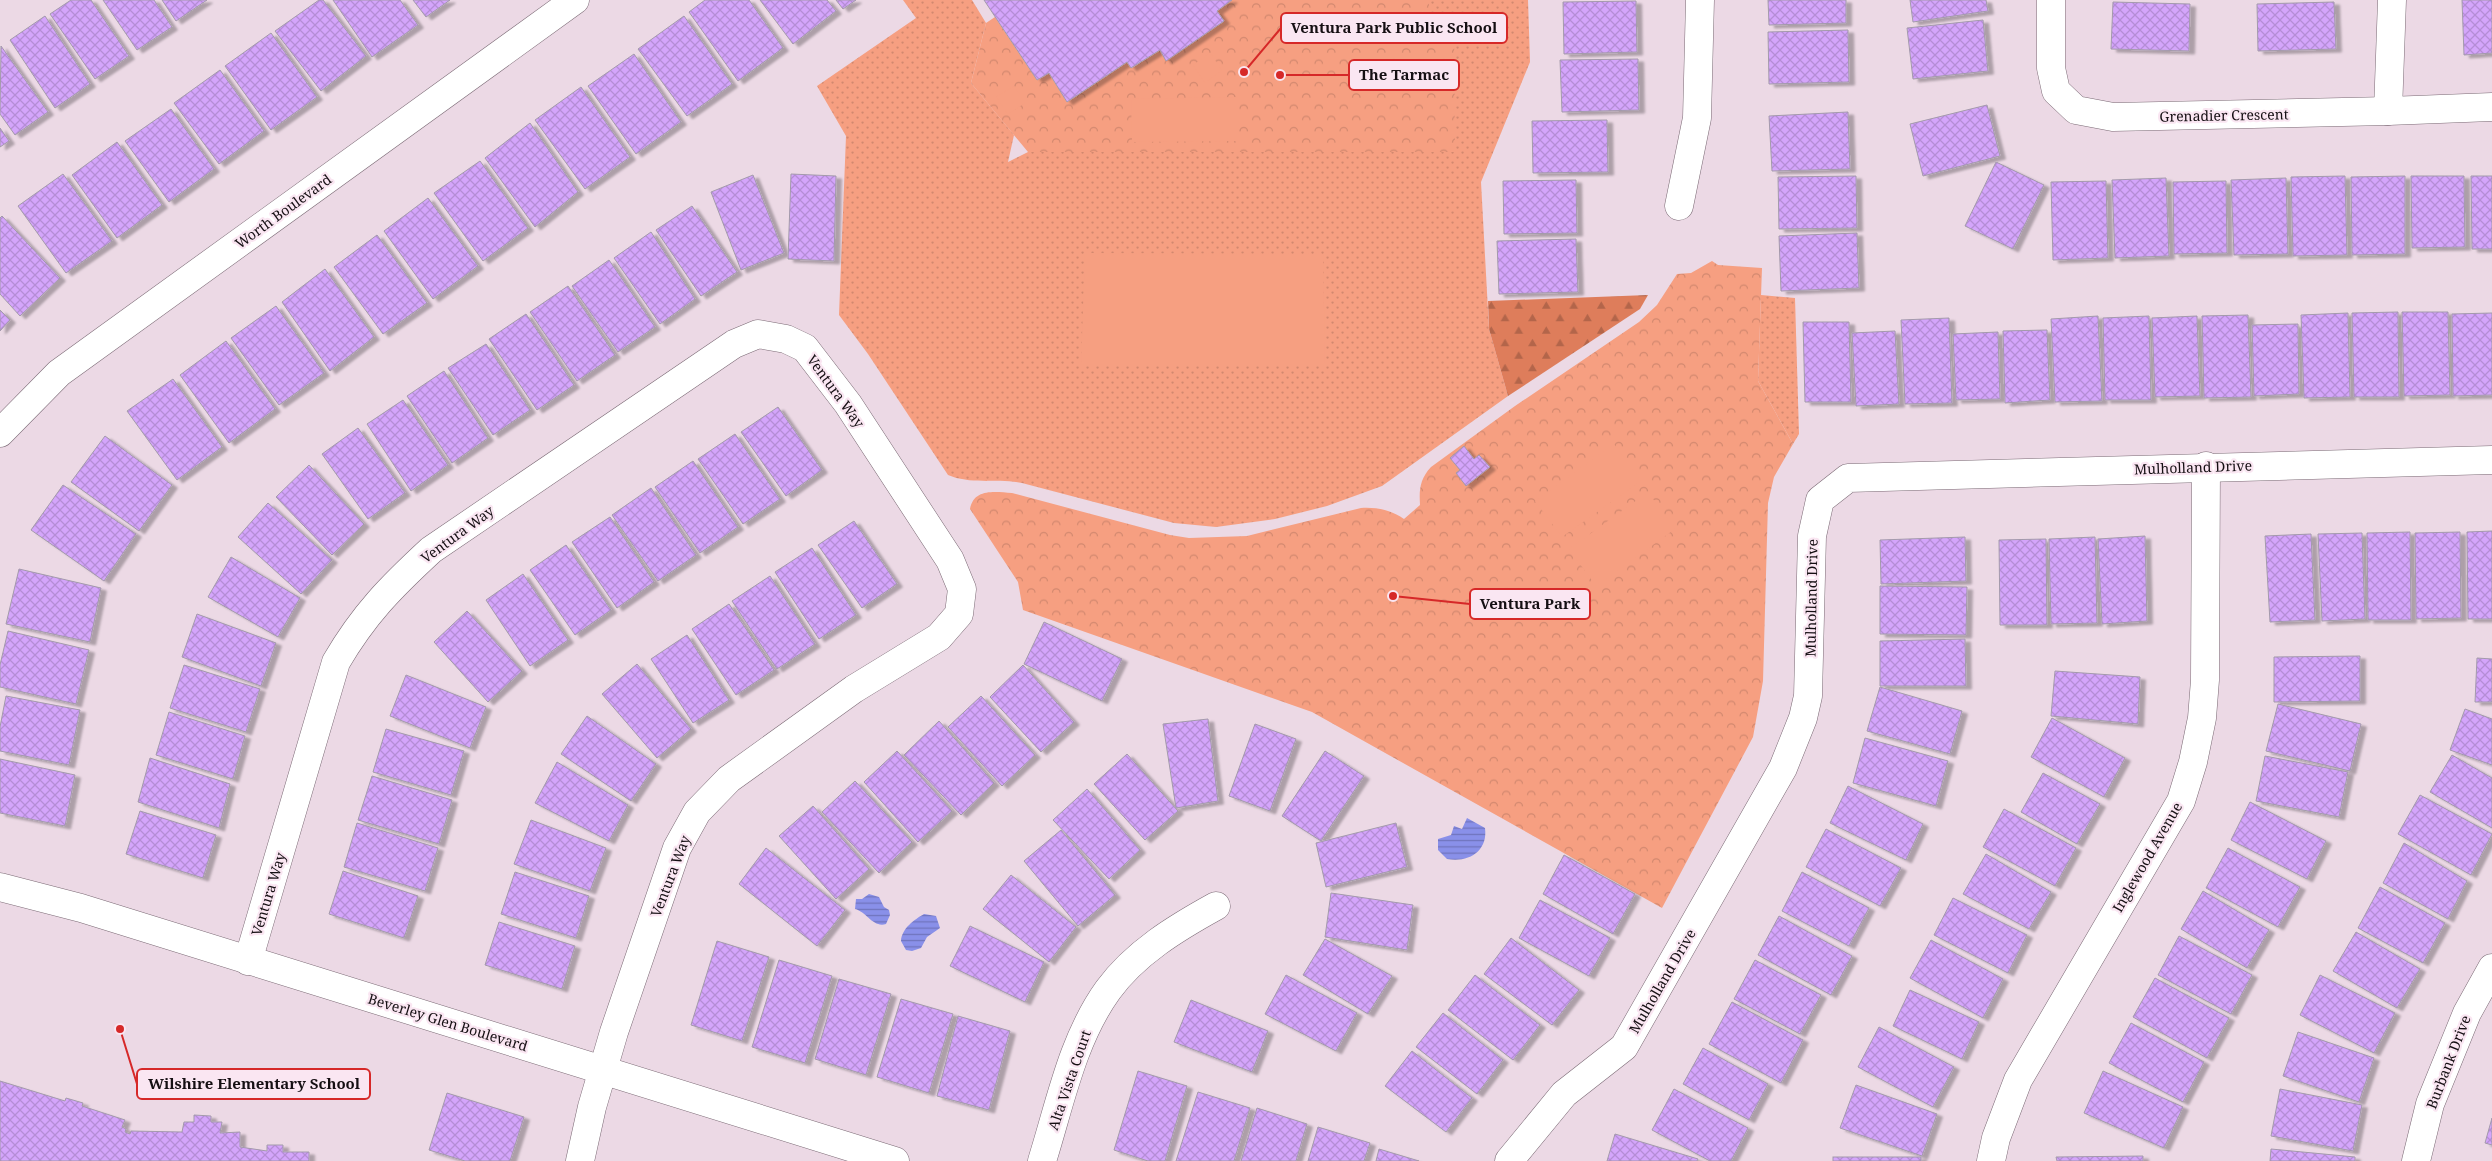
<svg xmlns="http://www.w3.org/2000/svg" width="2492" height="1161" viewBox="0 0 2492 1161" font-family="'Noto Serif',serif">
  <defs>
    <pattern id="grass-dots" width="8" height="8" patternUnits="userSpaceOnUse" patternTransform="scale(1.25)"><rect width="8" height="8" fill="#f69f81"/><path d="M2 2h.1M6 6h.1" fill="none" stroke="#d2886f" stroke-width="1.8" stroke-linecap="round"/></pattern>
    <pattern id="forest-firs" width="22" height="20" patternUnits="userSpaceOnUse" patternTransform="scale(1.25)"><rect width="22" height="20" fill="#de7d5b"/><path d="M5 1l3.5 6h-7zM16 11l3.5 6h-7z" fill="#b3654a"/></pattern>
    <pattern id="park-crowns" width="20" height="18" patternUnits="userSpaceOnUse" patternTransform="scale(1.25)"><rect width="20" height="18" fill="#f69f81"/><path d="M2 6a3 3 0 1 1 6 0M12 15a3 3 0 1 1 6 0" fill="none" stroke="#d2886f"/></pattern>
    <pattern id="water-rules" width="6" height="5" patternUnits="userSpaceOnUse" patternTransform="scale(1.25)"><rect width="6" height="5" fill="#8990e9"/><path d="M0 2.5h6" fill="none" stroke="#6f74bc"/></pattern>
    <pattern id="building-cross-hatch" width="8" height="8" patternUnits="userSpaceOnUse" patternTransform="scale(1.25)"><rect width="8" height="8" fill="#d4a5fb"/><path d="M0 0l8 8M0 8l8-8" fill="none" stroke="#b58dd6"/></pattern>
    <filter id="shadow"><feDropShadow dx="5.5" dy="3" stdDeviation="1" flood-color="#0004"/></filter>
  </defs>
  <rect width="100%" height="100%" fill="#ecd9e5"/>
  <!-- grass -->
  <g fill="url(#grass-dots)">
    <path d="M 903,0 L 972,0 L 986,23 L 971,83 L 1014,135 L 1008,162 L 1028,152 L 1454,152 L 1454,17 L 1428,13 L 1429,0 L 1528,0 L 1530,62 L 1481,182 L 1489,329 L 1508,396 L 1382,486 L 1327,506 L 1275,519 L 1216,527 L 1174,523 L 1022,483 C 998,478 971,485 948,475 L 868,354 L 839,315 L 846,136 L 817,86 L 916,18 Z"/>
    <polygon points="1761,295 1795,298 1799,434 1793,444 1758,381"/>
  </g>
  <!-- forest -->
  <polygon fill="url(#forest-firs)" points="1648,295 1640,309 1508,396 1489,329 1488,301"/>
  <!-- park -->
  <g fill="url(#park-crowns)">
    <polygon points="1232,0 1429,0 1429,13 1454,16 1455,152 1028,152 971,83 986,23 995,17 1037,80 1049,73 1067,102 1127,62 1132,68 1160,50 1167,60 1224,21 1217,11"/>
    <path d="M 1712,261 L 1718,265 L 1762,268 L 1758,381 L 1793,444 L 1774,477 L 1768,503 L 1763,681 L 1753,737 L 1662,908 L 1312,712 L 1023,610 L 1018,582 L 970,509 C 974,488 995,492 1012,493 L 1170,535 L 1189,538 L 1247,536 L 1361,508 C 1377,507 1391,510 1404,519 L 1420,505 C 1419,489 1420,479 1431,467 L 1515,406 L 1639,322 L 1657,305 L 1677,274 L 1691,273 Z"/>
  </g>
  <!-- pitch -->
  <g fill="#f69f81">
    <polygon points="1210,53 1222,70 1205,83 1193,65"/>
    <polygon points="1014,86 1025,103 1008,114 996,97"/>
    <polygon points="1237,97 1237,141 1132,142 1131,99"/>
    <polygon points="1085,253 1323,254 1325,364 1081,364"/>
    <polygon points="1614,444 1641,481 1562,537 1535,501"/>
    <polygon points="1648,492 1675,529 1596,586 1569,549"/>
  </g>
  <!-- water -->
  <g fill="url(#water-rules)">
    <path d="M 1467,818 L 1485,828 C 1488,851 1469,863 1447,859 L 1438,850 L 1438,839 L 1451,835 L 1454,826 L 1462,829 Z"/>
    <path d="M 869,894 L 879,897 L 884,907 L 889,910 L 890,915 L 886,924 C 873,928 867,912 855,909 L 856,899 L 862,899 Z"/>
    <path d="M 924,914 L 936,916 L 940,928 L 927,937 L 921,948 L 912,951 L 906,950 L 901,941 C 902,928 914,920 924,914 Z"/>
  </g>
  <!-- building -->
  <g fill="url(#building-cross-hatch)" stroke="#a39aab" filter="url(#shadow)">
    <polygon points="71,0 91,0 129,56 95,79 50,14"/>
    <polygon points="103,0 154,0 172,27 137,50"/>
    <polygon points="162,0 207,0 176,21"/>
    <polygon points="319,0 323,0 366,56 321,91 275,31"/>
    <polygon points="333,0 400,0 418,25 372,57"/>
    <polygon points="413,0 450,0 426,17"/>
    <polygon points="705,0 749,0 783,48 738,81 689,12"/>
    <polygon points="760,0 827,0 836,11 793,44"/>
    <polygon points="836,0 856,0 843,9"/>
    <polygon points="984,0 1232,0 1217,11 1224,21 1166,61 1160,50 1131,68 1127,62 1067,102 1049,73 1037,80"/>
    <polygon points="1768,0 1846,0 1846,23 1769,25"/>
    <polygon points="1910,0 1986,0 1988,11 1913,22"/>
    <polygon points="2462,0 2492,0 2492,53 2464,55"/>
    <polygon points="1636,1 1637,52 1564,54 1563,2"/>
    <polygon points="2113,2 2190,4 2189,51 2111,49"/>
    <polygon points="2334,2 2336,49 2258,51 2257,4"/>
    <polygon points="45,16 90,84 55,108 10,40"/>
    <polygon points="684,16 732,84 687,116 638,49"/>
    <polygon points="1983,20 1988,71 1913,79 1907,28"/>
    <polygon points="1848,30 1849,82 1769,84 1768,32"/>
    <polygon points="271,33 317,97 271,130 225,66"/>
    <polygon points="1,46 48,112 15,135 0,114"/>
    <polygon points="634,54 681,122 636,154 588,86"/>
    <polygon points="1638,59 1639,110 1562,112 1560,60"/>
    <polygon points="220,70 264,131 219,164 174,103"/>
    <polygon points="581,87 630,157 585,189 535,120"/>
    <polygon points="1987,105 2000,156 1923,176 1910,124"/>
    <polygon points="171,109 214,169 169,202 125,141"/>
    <polygon points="1848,112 1850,169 1772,171 1769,116"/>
    <polygon points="1607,120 1608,172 1533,173 1532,121"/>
    <polygon points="530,123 578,192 535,227 485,158"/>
    <polygon points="0,128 9,141 0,147"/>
    <polygon points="117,142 162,205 117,238 72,175"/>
    <polygon points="480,161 528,228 483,261 434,193"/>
    <polygon points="1996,162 2044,185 2013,249 1965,226"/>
    <polygon points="63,174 112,241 66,273 18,206"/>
    <polygon points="791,174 836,176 834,261 788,259"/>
    <polygon points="753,175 784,253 741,270 711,192"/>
    <polygon points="1856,176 1857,228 1779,229 1778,177"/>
    <polygon points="2345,176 2347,255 2293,256 2291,177"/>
    <polygon points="2405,176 2405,254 2352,255 2351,177"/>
    <polygon points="2411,176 2464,176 2465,247 2412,248"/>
    <polygon points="2471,176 2492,176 2492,249 2472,249"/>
    <polygon points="2166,178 2169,256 2115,258 2112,180"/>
    <polygon points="2286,178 2288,254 2234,255 2231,180"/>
    <polygon points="1576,180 1577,233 1504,234 1503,181"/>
    <polygon points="2106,181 2108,258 2053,260 2051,182"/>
    <polygon points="2226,181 2227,253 2174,254 2173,182"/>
    <polygon points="428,198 478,266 433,299 384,231"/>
    <polygon points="692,206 737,272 701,296 656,230"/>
    <polygon points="2,216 60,278 20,316 0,294 0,218"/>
    <polygon points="651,232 695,299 660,324 614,258"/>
    <polygon points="1857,233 1859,288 1781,291 1779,236"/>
    <polygon points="377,235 427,303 383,334 334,267"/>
    <polygon points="1576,239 1578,292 1499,294 1497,241"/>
    <polygon points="609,260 655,327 618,352 572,286"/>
    <polygon points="325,269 374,337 330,371 282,302"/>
    <polygon points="568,286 615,355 577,381 530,312"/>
    <polygon points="276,306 324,373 279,405 231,338"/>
    <polygon points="0,310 10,320 0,331"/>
    <polygon points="2398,312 2399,397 2354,397 2352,313"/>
    <polygon points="2402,312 2448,312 2450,395 2404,396"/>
    <polygon points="2348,313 2350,397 2304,398 2301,315"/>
    <polygon points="2492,313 2492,395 2453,396 2452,314"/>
    <polygon points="526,314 574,385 537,410 489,339"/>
    <polygon points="2248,315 2251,397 2204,398 2202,316"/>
    <polygon points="2098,316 2102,401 2055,402 2051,319"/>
    <polygon points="2149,316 2151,400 2105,400 2103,318"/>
    <polygon points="2197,316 2200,396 2155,397 2152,318"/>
    <polygon points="1949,318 1952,403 1905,404 1901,320"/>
    <polygon points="1803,322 1849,322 1851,402 1805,402"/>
    <polygon points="2298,324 2299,394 2254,396 2252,325"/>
    <polygon points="2047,330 2050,400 2005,403 2003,331"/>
    <polygon points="1895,331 1899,404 1856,406 1852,333"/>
    <polygon points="1998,332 2000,399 1956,400 1953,334"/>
    <polygon points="226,341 275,409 229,443 180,375"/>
    <polygon points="486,344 530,410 493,435 448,368"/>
    <polygon points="444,371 488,438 452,463 407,396"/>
    <polygon points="173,379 222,447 177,480 127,411"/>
    <polygon points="403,400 448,465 411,491 367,424"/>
    <polygon points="778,407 822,470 786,496 741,432"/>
    <polygon points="358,428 405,493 368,519 322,454"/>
    <polygon points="735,434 780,499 743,524 698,459"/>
    <polygon points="105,436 172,485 139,531 71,482"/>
    <polygon points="1464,446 1474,459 1479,455 1490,467 1466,486 1456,473 1460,470 1450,458"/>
    <polygon points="693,461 738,527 700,553 655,487"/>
    <polygon points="309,465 364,524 332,555 276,497"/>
    <polygon points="63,485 136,534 104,581 31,530"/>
    <polygon points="651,488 696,555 658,581 612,515"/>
    <polygon points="268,503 332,560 301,594 238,537"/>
    <polygon points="610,517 654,582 617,608 572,542"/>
    <polygon points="854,521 897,584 862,608 818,545"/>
    <polygon points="2492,531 2492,619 2468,619 2467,532"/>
    <polygon points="2410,532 2411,620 2368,620 2367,533"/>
    <polygon points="2460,532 2461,618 2416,619 2415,533"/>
    <polygon points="2362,533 2365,619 2322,621 2318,534"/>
    <polygon points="2311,534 2315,620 2270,622 2265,536"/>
    <polygon points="2145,536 2147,621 2102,624 2098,539"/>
    <polygon points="1965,537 1966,581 1881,584 1880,540"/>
    <polygon points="2095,537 2097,623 2051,624 2049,539"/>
    <polygon points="2046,539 2047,625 2000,625 1999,540"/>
    <polygon points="566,545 611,610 575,635 530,570"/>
    <polygon points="812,548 856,615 819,639 775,572"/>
    <polygon points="231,557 300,598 278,637 208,597"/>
    <polygon points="19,569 101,588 90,642 6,624"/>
    <polygon points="523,574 568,640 530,666 486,600"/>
    <polygon points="770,576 815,644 777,669 732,601"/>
    <polygon points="1880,586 1967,587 1966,635 1880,634"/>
    <polygon points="729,604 774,670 736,695 692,629"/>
    <polygon points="467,611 522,671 488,702 434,642"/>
    <polygon points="197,614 276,643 261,686 182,657"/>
    <polygon points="1044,622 1122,659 1102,701 1024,664"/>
    <polygon points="8,631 89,650 76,704 0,687 0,665"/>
    <polygon points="687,635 729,700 693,723 651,659"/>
    <polygon points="1965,639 1966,686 1880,686 1880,641"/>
    <polygon points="2360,656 2360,701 2274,702 2274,657"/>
    <polygon points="2477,658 2492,659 2492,702 2475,702"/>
    <polygon points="637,664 691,729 657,758 602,694"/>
    <polygon points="184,665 260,689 246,732 170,708"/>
    <polygon points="1023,665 1074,722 1041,752 990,697"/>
    <polygon points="2055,671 2140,677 2138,724 2051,716"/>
    <polygon points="406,675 486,707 470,748 390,716"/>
    <polygon points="1880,687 1962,711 1950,754 1867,731"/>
    <polygon points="6,696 80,710 69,765 0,751 0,727"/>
    <polygon points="981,696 1035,755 1002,786 948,727"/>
    <polygon points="2278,704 2361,724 2350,771 2266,751"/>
    <polygon points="2465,709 2492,719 2492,765 2450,750"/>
    <polygon points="169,712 245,736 233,779 156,755"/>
    <polygon points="587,716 656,764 631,801 561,754"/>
    <polygon points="2052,718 2125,758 2104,797 2031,757"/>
    <polygon points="1208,719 1218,801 1176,808 1163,724"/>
    <polygon points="939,721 994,783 961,815 904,755"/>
    <polygon points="1255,724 1296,739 1270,811 1229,796"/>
    <polygon points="386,729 464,751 451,795 373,772"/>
    <polygon points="1865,738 1948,761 1936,806 1853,783"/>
    <polygon points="897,751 952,811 918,842 864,782"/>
    <polygon points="1325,751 1364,776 1321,841 1282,816"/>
    <polygon points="1127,754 1178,811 1145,840 1094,784"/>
    <polygon points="2452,755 2492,778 2492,828 2430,792"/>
    <polygon points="2265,756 2348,772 2339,817 2256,801"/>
    <polygon points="150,758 230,784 219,828 138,802"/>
    <polygon points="0,759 75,775 65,826 0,813"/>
    <polygon points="557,762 628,805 609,841 535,803"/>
    <polygon points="2043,773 2100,804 2077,844 2021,812"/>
    <polygon points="372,776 452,800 439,844 358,820"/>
    <polygon points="855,781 912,842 879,873 822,812"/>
    <polygon points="1848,786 1923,824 1906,860 1830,823"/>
    <polygon points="1087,789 1140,850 1109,879 1053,820"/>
    <polygon points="2420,795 2492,834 2471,875 2398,834"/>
    <polygon points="2250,802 2326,841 2307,879 2231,840"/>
    <polygon points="813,806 869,869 836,899 779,836"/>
    <polygon points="2004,809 2076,848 2055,886 1983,847"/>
    <polygon points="140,811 216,835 203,878 126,854"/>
    <polygon points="531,820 606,848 590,891 514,864"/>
    <polygon points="357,823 438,848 425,891 344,867"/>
    <polygon points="1396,823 1407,867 1326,887 1316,843"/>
    <polygon points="1826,829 1901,868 1880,906 1806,867"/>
    <polygon points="1061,830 1115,895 1078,926 1024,861"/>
    <polygon points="2404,843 2467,881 2448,919 2383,883"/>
    <polygon points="766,848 845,910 817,946 739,884"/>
    <polygon points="2228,848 2300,887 2278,927 2206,888"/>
    <polygon points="1986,854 2051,892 2029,929 1963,894"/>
    <polygon points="1564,855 1635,894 1613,934 1543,894"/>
    <polygon points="343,871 418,896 404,938 329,914"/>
    <polygon points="515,872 589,896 576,938 501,914"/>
    <polygon points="1802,872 1869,908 1849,946 1782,911"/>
    <polygon points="1011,875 1076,927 1049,962 983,909"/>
    <polygon points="2380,887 2445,923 2423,963 2358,928"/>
    <polygon points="2203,891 2269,930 2247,968 2181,929"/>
    <polygon points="1331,893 1413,905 1407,950 1325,937"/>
    <polygon points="1953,898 2027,935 2008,973 1934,935"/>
    <polygon points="1540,900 1610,938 1589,976 1519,938"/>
    <polygon points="1779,916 1852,956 1831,995 1758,955"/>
    <polygon points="499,922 575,946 562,989 485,965"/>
    <polygon points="970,926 1044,962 1025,1002 950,966"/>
    <polygon points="2356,932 2420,969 2397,1008 2333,971"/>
    <polygon points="2179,936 2252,975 2231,1014 2158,975"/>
    <polygon points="1511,938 1579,990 1552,1025 1484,974"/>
    <polygon points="1325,939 1392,976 1368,1014 1303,975"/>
    <polygon points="1931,940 2003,979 1983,1018 1910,978"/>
    <polygon points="717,941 769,957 742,1041 691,1025"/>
    <polygon points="779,960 832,976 805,1063 752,1047"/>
    <polygon points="1755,960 1821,995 1800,1034 1734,999"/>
    <polygon points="1286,975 1357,1013 1336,1051 1265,1014"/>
    <polygon points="1475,975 1540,1025 1513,1060 1448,1010"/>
    <polygon points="2320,975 2395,1013 2374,1053 2300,1015"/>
    <polygon points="2155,978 2229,1018 2207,1058 2133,1017"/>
    <polygon points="839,979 891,994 866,1075 815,1059"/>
    <polygon points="1910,990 1979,1022 1962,1059 1893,1026"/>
    <polygon points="901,999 953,1014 929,1093 877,1077"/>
    <polygon points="1191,1000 1268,1031 1252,1072 1174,1042"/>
    <polygon points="1732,1002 1803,1040 1781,1083 1709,1044"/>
    <polygon points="1443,1013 1503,1060 1477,1094 1416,1047"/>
    <polygon points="958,1016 1010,1031 989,1110 937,1096"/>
    <polygon points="2131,1023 2204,1062 2183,1102 2109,1063"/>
    <polygon points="1879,1027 1954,1067 1933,1107 1858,1067"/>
    <polygon points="2298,1032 2374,1058 2359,1102 2283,1076"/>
    <polygon points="1703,1048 1768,1084 1749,1120 1683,1084"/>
    <polygon points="1412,1051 1472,1098 1446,1132 1385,1086"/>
    <polygon points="1138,1071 1187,1086 1165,1161 1148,1161 1114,1150"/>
    <polygon points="2103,1071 2183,1107 2164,1148 2084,1113"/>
    <polygon points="0,1081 65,1101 66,1098 83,1103 82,1106 125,1120 122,1127 126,1129 125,1132 130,1134 131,1131 182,1132 184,1122 194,1122 194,1115 211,1116 211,1122 222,1122 220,1133 240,1132 240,1147 267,1151 267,1145 283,1145 283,1152 309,1152 309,1161 0,1161"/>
    <polygon points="1856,1085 1937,1114 1922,1156 1840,1128"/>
    <polygon points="1674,1089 1748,1128 1731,1161 1710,1161 1652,1130"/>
    <polygon points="2280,1089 2362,1105 2353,1151 2271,1136"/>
    <polygon points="1198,1092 1250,1108 1234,1161 1176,1161"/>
    <polygon points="447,1093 524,1117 510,1161 465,1161 429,1150"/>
    <polygon points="1257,1108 1307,1124 1296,1161 1241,1161"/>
    <polygon points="2492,1118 2492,1145 2485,1143"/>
    <polygon points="1318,1127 1370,1143 1364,1161 1308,1161"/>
    <polygon points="1615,1134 1698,1159 1697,1161 1607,1161"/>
    <polygon points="1379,1149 1419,1161 1376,1161"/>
    <polygon points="2271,1149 2355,1157 2355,1161 2270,1161"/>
    <polygon points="2143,1156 2143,1161 2057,1161 2056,1157"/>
    <rect x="1833" y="1157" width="88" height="4"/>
  </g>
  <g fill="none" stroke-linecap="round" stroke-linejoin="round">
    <!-- minor casing -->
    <g stroke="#7b6a75" stroke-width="29">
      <g id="minor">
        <polyline points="2051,0 2051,68 2056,91 2076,110 2113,117 2388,111 2492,107"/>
        <polyline points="2388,111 2392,0"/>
        <polyline points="1679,206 1697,118 1700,0"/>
        <polyline points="0,433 59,373 575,0"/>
        <polyline points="0,887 81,908 895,1161"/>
        <path d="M 248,961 L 336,662 C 364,614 391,587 431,550 L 734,344 L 758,334 L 786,339 L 805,348 L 848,404 L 950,560 L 962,589 L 959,614 L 939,637 L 854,689 L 729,779 L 697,812 L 677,848 L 614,1032 L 592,1107 L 580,1161"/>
        <path d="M 1042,1161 C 1060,1104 1072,1040 1108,990 C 1135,953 1176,928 1216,906"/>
        <polyline points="1509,1161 1564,1094 1624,1047 1783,768 1803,718 1808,696 1812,536 1820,500 1848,478 2492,460"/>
        <polyline points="1991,1161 1996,1138 2018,1080 2181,801 2193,762 2202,718 2205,680 2206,466"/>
        <polyline points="2416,1161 2430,1104 2467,1013 2492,968"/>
      </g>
    </g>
    <!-- minor -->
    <use href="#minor" stroke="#fff" stroke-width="28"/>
  </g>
  <g text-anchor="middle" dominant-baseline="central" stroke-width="4.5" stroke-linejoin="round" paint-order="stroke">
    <!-- street labels -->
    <g font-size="14" fill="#150f13" stroke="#fae6f2">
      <text transform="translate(2224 115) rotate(-1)">Grenadier Crescent</text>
      <text transform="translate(283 211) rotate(-36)">Worth Boulevard</text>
      <text transform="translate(836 391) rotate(54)">Ventura Way</text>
      <text transform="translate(2193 467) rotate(-2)">Mulholland Drive</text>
      <text transform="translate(457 534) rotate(-36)">Ventura Way</text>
      <text transform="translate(1811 598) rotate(-89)">Mulholland Drive</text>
      <text transform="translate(2147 857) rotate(-60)">Inglewood Avenue</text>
      <text transform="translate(670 876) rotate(-69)">Ventura Way</text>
      <text transform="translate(268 894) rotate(-73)">Ventura Way</text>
      <text transform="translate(1662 981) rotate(-60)">Mulholland Drive</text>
      <text transform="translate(448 1022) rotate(17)">Beverley Glen Boulevard</text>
      <text transform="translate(2448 1062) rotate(-69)">Burbank Drive</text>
      <text transform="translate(1069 1080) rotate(-71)">Alta Vista Court</text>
    </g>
  </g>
  <!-- callouts -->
  <path fill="none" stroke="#d62828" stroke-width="2" d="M1244 72L1281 28M1280 75L1349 75M1393 596L1470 604M120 1029L137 1084"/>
  <g fill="#d62828" stroke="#fae6f2" stroke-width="2">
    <circle cx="1244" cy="72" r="5"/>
    <circle cx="1280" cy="75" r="5"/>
    <circle cx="1393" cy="596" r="5"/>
    <circle cx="120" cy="1029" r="5"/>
  </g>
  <g fill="#fae6f2" stroke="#d62828" stroke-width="2">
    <rect x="1281" y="13" width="226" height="30" rx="5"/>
    <rect x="1349" y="60" width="110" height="30" rx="5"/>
    <rect x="1470" y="589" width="120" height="30" rx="5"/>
    <rect x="137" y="1069" width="233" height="30" rx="5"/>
  </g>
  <g font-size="15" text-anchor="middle" font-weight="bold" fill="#150f13">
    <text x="1394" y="33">Ventura Park Public School</text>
    <text x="1404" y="80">The Tarmac</text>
    <text x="1530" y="609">Ventura Park</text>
    <text x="254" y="1089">Wilshire Elementary School</text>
  </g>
</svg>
